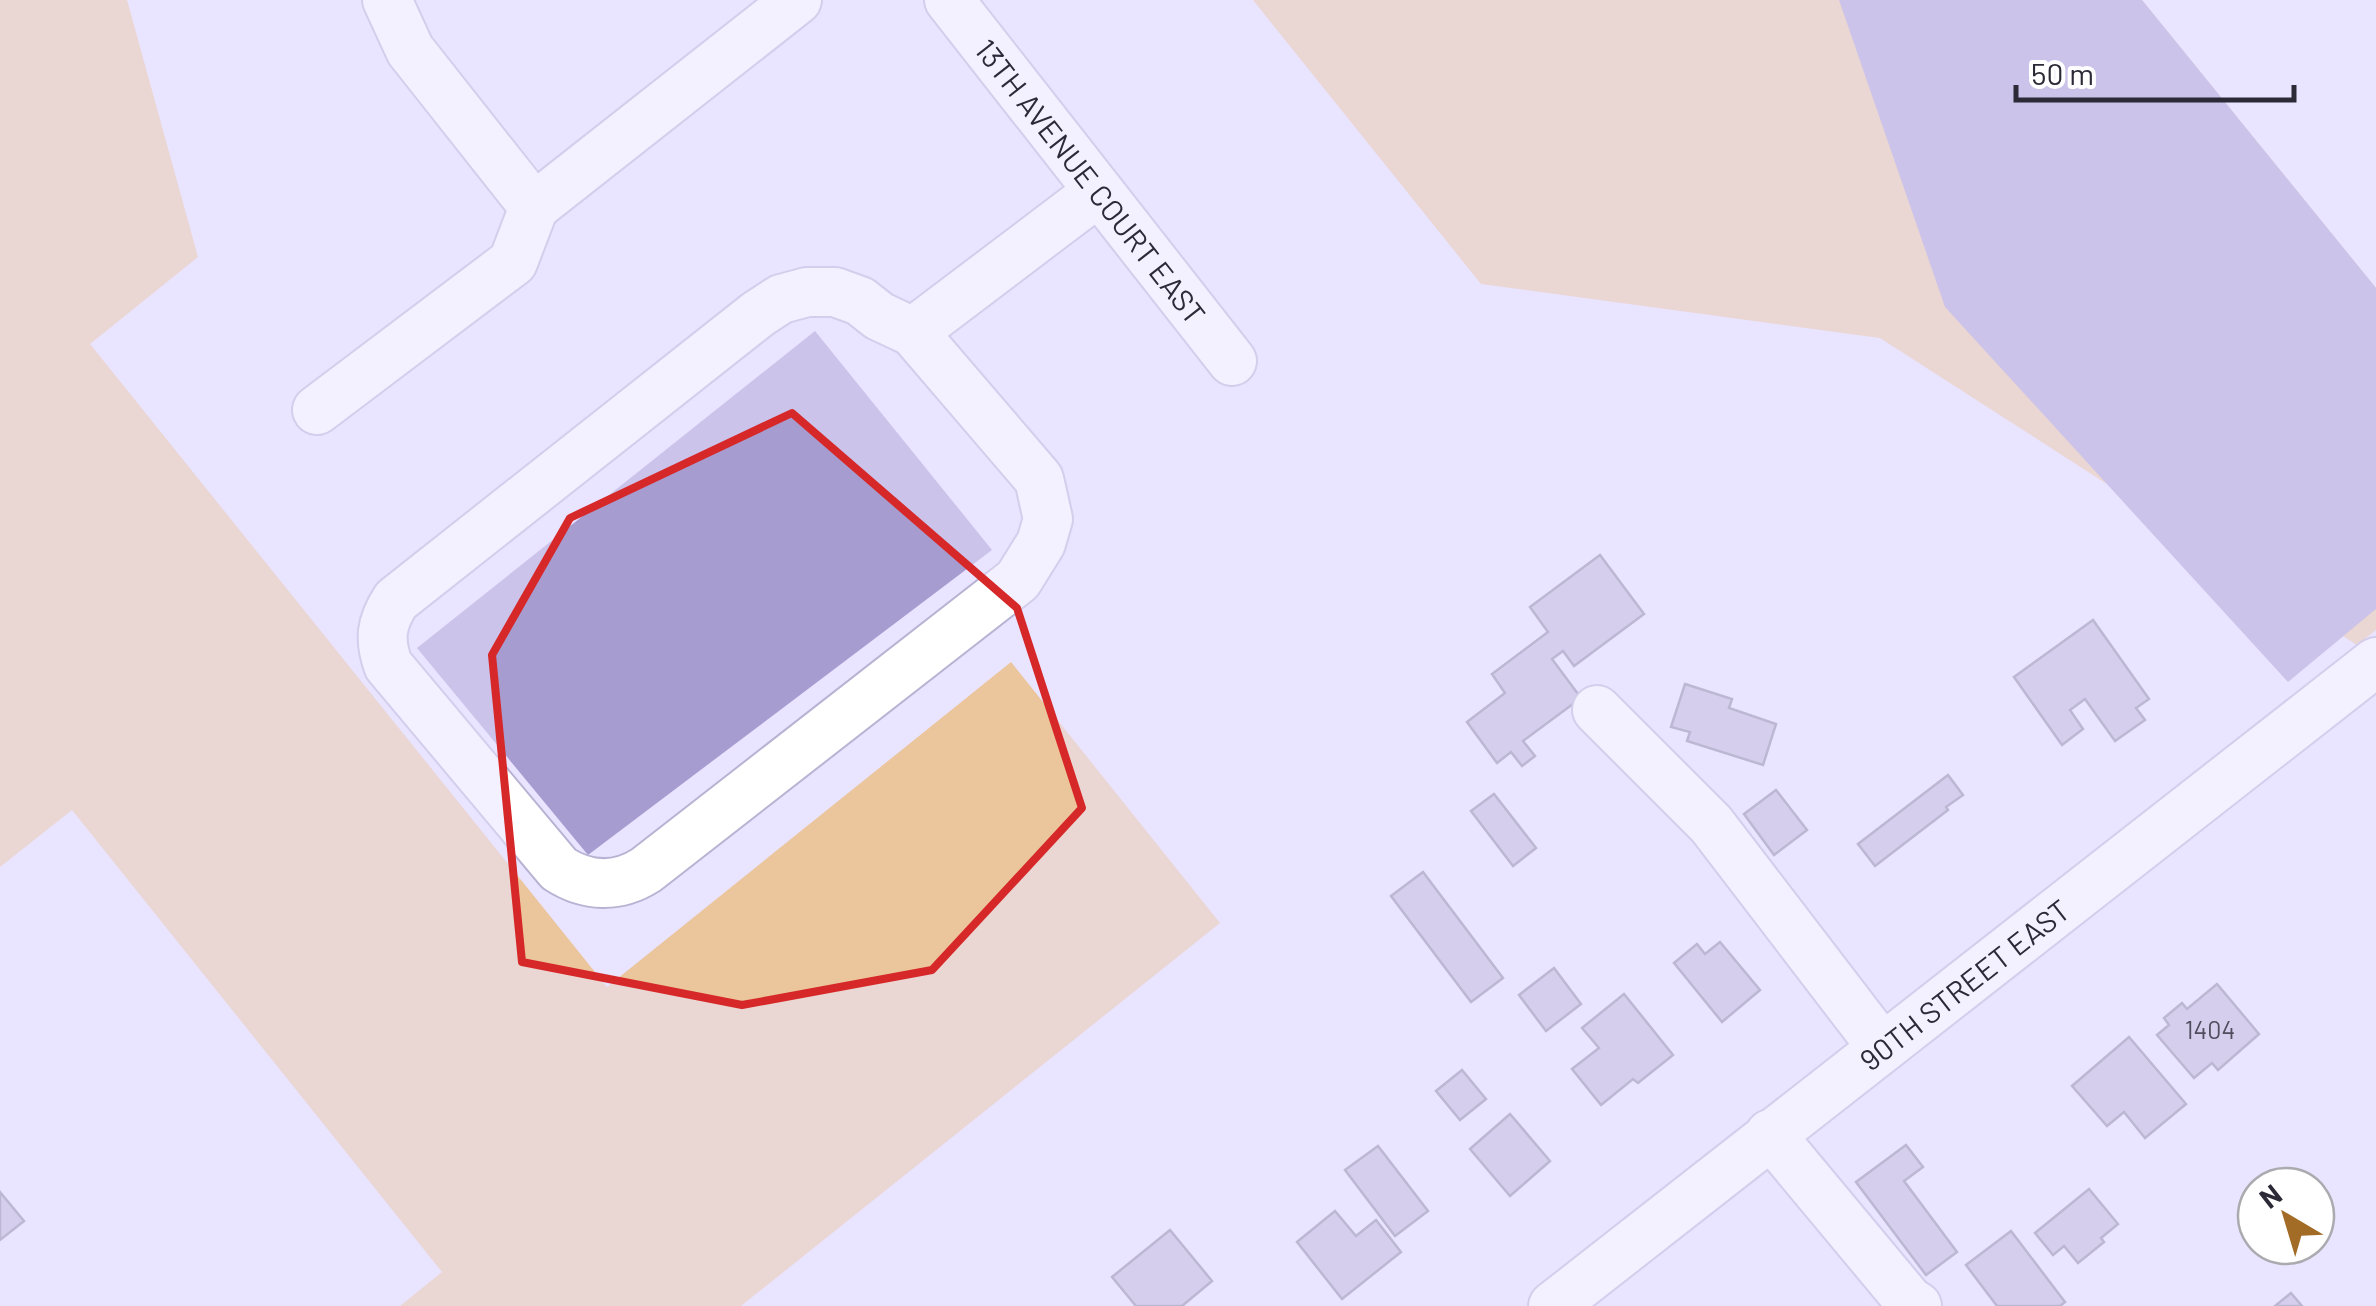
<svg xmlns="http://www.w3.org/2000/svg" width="2376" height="1306" viewBox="0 0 2376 1306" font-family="Barlow,sans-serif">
  <rect width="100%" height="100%" fill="#e9e4ff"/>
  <!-- green -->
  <g fill="#ebc59b">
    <polygon points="0,0 127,0 198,257 90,344 607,987 1011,662 1220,923 741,1306 400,1306 442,1272 72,810 0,867"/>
    <polygon points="1253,0 2142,0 2376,288 2376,630 2357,645 1880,338 1481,284"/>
  </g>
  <!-- water -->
  <g fill="#a79ccf">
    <polygon points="1839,0 2142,0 2376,288 2376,609 2288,682 1945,307"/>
    <polygon points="815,331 992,550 588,855 417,648"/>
  </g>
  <!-- building -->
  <g fill="#bdb7d7" stroke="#86809e" stroke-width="2.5">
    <polygon points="1600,555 1644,614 1574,666 1563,651 1552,659 1581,698 1523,741 1535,756 1522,766 1511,752 1497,763 1467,722 1505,693 1492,674 1548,632 1530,607"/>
    <polygon points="2093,620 2149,699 2136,708 2145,720 2115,741 2085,699 2070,710 2083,729 2062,745 2014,677"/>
    <polygon points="1685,684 1732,699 1729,708 1776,724 1763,765 1687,741 1690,732 1671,727"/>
    <polygon points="1948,775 1963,795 1946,807 1948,810 1875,866 1858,844"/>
    <polygon points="1776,790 1807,830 1774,855 1744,814"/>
    <polygon points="1494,794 1536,848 1513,866 1471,811"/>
    <polygon points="1423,872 1503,978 1471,1002 1391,896"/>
    <polygon points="1720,942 1760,990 1722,1022 1674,963 1697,944 1705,954"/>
    <polygon points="1554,968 1581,1004 1546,1031 1519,995"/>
    <polygon points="2217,984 2259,1034 2218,1070 2212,1063 2194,1078 2157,1035 2169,1025 2164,1018 2182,1003 2187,1009"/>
    <polygon points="1624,994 1673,1055 1638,1083 1633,1079 1601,1105 1572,1069 1599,1048 1582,1028"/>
    <polygon points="2129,1037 2186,1104 2145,1138 2124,1112 2107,1126 2072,1086"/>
    <polygon points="1462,1070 1486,1099 1460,1120 1436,1091"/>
    <polygon points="1510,1114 1550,1161 1510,1196 1470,1149"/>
    <polygon points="1906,1145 1923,1167 1904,1181 1957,1252 1926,1275 1856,1182"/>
    <polygon points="1378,1146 1428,1211 1395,1236 1345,1170"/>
    <polygon points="2089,1189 2118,1224 2101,1238 2104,1242 2078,1263 2064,1246 2053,1255 2035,1233"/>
    <polygon points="0,1192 24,1221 0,1240"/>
    <polygon points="1335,1211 1356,1236 1376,1220 1401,1252 1342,1299 1297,1242"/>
    <polygon points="1170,1230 1212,1281 1182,1306 1136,1306 1112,1277"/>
    <polygon points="2011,1231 2065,1302 2060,1306 1997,1306 1966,1265"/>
    <polygon points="2291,1293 2302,1306 2275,1306"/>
  </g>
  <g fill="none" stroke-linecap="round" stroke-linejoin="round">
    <!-- minor casing -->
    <g stroke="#b8b3d3" stroke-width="52">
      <g id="minor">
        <polyline points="387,0 410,50 534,207"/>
        <path id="s1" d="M 949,0 L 1232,361"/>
        <polyline points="534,207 797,0"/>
        <path d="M 807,292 L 835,292 L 860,301 L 879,316 L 913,332 L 1039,479 L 1048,519 L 1041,543 L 1018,580 L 646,870 C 618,888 587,887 559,869 L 388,665 C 379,639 381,623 396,600 L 758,314 L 781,299 Z"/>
        <polyline points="913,332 1098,192"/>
        <polyline points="317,410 513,262 534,207"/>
        <polyline points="1597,710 1711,824 1881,1046"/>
        <polyline points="1770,1134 1909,1301 1917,1306"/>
        <path id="s2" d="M 1553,1306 L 2376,662"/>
      </g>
    </g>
    <!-- minor -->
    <use href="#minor" stroke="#fff" stroke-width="48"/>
  </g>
  <!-- marked area -->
  <path d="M0 0H2376V1306H0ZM 792,413 L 1017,608 L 1082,808 L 932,970 L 742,1005 L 522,962 L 492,655 L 570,518 Z" fill="#e9e4ff" fill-opacity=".55" fill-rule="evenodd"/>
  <path fill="none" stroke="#d62828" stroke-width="8" stroke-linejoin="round" d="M 792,413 L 1017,608 L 1082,808 L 932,970 L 742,1005 L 522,962 L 492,655 L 570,518 Z"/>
  <g text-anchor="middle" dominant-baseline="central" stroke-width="9" stroke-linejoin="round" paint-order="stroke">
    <!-- number labels -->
    <g font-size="25" fill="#504d5f">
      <text x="2210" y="1029">1404</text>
    </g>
    <!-- street labels -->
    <g font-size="30" fill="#2c2a37" stroke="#fff">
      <text stroke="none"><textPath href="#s1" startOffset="230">13TH AVENUE COURT EAST</textPath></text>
      <text stroke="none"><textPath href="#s2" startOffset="522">90TH STREET EAST</textPath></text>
    </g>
  </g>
  <!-- north arrow -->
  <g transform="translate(2286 1216) rotate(322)"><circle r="48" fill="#ffffff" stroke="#abaaaf" stroke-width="2.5"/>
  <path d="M0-8L18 38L0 25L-18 38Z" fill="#a26c26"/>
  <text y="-15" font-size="28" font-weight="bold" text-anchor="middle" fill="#2c2a37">N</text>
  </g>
  <!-- scale -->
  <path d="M2016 85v15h278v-15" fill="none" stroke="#2c2a37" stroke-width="5"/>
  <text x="2031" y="85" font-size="30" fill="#2c2a37" stroke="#ffffff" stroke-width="8" paint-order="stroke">50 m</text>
</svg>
